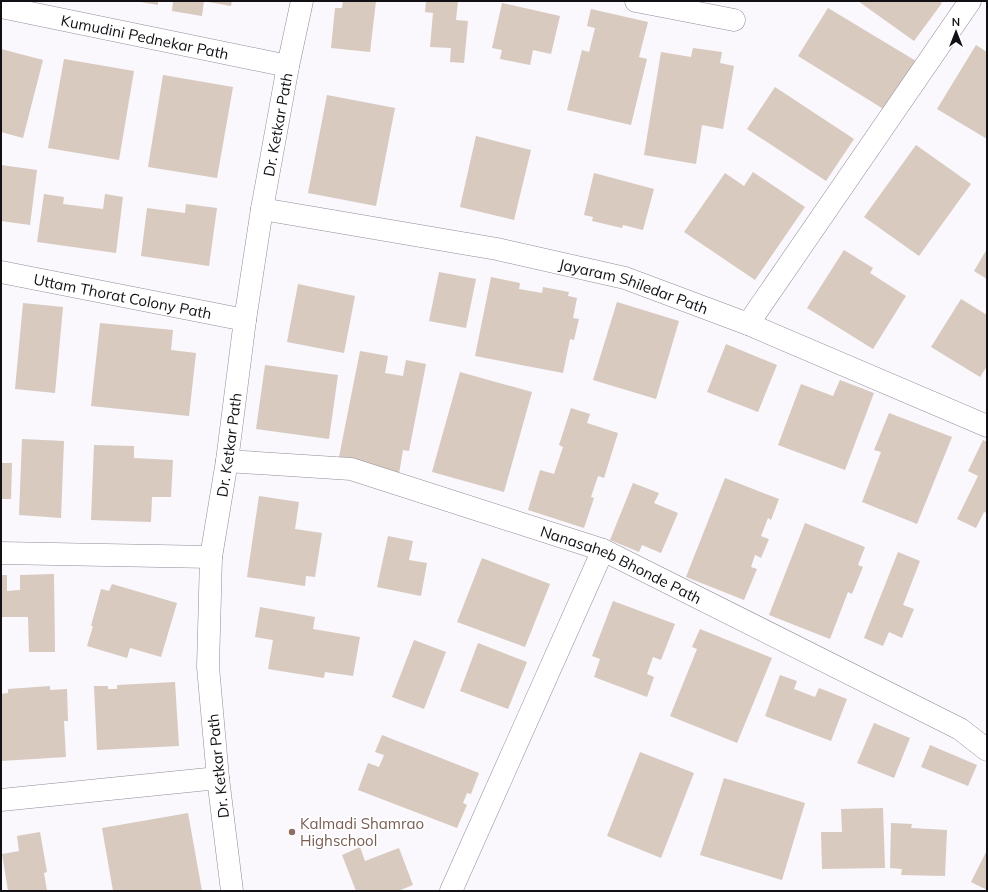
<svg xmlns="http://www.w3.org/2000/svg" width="988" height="892" viewBox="0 0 988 892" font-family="Mulish,sans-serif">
  <rect width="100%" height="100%" fill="#faf7fd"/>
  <!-- building -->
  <g fill="#d8cabf">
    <polygon points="141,1 158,1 158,5 141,2"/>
    <polygon points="173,1 204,1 202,16 172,11"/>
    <polygon points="208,1 232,1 231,6 208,2"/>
    <polygon points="343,1 376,1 370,52 331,48 335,8 342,8"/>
    <polygon points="426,1 458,1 456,20 468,21 464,63 450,62 451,48 430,47 433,13 425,12"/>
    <polygon points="858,1 939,1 942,3 914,41"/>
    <polygon points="502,3 560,16 551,54 533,50 530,65 500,59 502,50 492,48"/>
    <polygon points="828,8 916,61 885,110 798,56"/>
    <polygon points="591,9 648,22 639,57 647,59 631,125 567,110 582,50 589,52 595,28 587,26"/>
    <polygon points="976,45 987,52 987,139 937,109"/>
    <polygon points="693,48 722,52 720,63 734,66 723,129 702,125 696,164 644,155 661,52 691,57"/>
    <polygon points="1,49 43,60 23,138 1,132"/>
    <polygon points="64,59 134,71 119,160 48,148"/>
    <polygon points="163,75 233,87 217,178 148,167"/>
    <polygon points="775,87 854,139 826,181 747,129"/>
    <polygon points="327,95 395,108 376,206 308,193"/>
    <polygon points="476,136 531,150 514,220 460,207"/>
    <polygon points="916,145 971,184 919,256 864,217"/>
    <polygon points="1,165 37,170 30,225 1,221"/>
    <polygon points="753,172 805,207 755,280 684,232 725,173 744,186"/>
    <polygon points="594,173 654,189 643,230 623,225 622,228 592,221 593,217 584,215"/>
    <polygon points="44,194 64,197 63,204 103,209 105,194 123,197 116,253 37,242"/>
    <polygon points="186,204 217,208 209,266 141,256 147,208 185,213"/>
    <polygon points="987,249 987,279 974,271"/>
    <polygon points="844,250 873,268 870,273 906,296 873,349 807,308"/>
    <polygon points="439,272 476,279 466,328 429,321"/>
    <polygon points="491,277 520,283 519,289 542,293 543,287 569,292 568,296 577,298 573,318 579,319 574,340 570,339 563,373 475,356"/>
    <polygon points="298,284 355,296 344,353 287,342"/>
    <polygon points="961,299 987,315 987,366 980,377 931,347"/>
    <polygon points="617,302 679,321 656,399 593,380"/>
    <polygon points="23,303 63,307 55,393 15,389"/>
    <polygon points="100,323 173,330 171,350 196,353 189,416 91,406"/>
    <polygon points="726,344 777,365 758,412 707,392"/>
    <polygon points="360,351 388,356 385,373 403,376 406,360 426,364 409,451 403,450 399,474 338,462"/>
    <polygon points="265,365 338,375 329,439 256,429"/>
    <polygon points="460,372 532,392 504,492 432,472"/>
    <polygon points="840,380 874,393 845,470 778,445 801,384 833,396"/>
    <polygon points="571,408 590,414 587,423 618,433 604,478 598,476 591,497 594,498 584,528 528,510 540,470 554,474 563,447 559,445"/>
    <polygon points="889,413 952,437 917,524 862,502 881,452 874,450"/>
    <polygon points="22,439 64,441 61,518 19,515"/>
    <polygon points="983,440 987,442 987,513 984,512 976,528 957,519 978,476 968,471"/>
    <polygon points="94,445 134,446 134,458 173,460 171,497 152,497 151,522 91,520"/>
    <polygon points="1,463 12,463 11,499 1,499"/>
    <polygon points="725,478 779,499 771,520 768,518 761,536 769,539 761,558 755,555 751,567 757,569 744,600 686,577"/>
    <polygon points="633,483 659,493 654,503 678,513 661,553 642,545 639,552 610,540"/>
    <polygon points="259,496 299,502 295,529 322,533 315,577 306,576 305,586 247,577"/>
    <polygon points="805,523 865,547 858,565 863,567 852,594 848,592 830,639 769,615"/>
    <polygon points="388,536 413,541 409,560 427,563 421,596 377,587"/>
    <polygon points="898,552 920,561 903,605 914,609 902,638 889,632 883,646 864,638"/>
    <polygon points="482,558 550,584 525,647 457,622"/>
    <polygon points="54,574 55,652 29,652 28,617 1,617 1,575 7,575 7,591 20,590 20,575"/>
    <polygon points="112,584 177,603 161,657 130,648 127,658 87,646 93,626 91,626 101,589 109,591"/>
    <polygon points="613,601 675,624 661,660 653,657 647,674 654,677 647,697 594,677 600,659 592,656"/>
    <polygon points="260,607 315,617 313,629 360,637 353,676 325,672 324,678 268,669 273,640 255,637"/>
    <polygon points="700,629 772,658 737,743 670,716 697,649 692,647"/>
    <polygon points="414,640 446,652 424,709 392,697"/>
    <polygon points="478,643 527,662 508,709 460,691"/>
    <polygon points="780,675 797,681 794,689 815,697 819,688 847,699 831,741 765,716"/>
    <polygon points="175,682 179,746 97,750 94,686 108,686 108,689 117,689 117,685"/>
    <polygon points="50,686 50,690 67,689 68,721 64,721 66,757 1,761 1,694 8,693 8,689"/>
    <polygon points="874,723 910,738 894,778 857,763"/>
    <polygon points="382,735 479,773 471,794 467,793 463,803 467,805 457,828 358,790 368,763 379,767 384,755 375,752"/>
    <polygon points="930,745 977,765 968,786 921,767"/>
    <polygon points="640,752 694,773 661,858 607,836"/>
    <polygon points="724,778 805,803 782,880 700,855"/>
    <polygon points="883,808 885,868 822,869 821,832 842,832 841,809"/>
    <polygon points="188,813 202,891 113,891 102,828"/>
    <polygon points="891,823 912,824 911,828 947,830 945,876 901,875 902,869 890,868"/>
    <polygon points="40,832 47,872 44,873 47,891 8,891 2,854 19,851 17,836"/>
    <polygon points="360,847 365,861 399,848 413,885 398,891 356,891 342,855"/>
    <polygon points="987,850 987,890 971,882"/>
  </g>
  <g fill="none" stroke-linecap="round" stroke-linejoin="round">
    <!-- street casing -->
    <g stroke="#928b99" stroke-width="23">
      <g id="street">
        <polyline points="636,1 734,20"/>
        <path id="s1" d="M 1,7 L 288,66"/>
        <path id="s2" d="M 262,209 L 497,249 L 625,278 L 748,324 L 987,426"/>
        <path id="s3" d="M 1,272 L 245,320"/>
        <polyline points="748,324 970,1"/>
        <path id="s4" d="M 227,461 L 351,469 L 603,550 L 960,729 L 987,750"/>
        <polyline points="1,553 211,557"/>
        <polyline points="1,800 218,778"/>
        <polyline points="451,891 603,550"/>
      </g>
    </g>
    <!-- secondary casing -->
    <g stroke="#928b99" stroke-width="23">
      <g id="secondary">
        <path id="s5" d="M 232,891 L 218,778 L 208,667 L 211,557 L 227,461 L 245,320 L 262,209 L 288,66 L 302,1"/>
      </g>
    </g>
    <!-- street -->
    <use href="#street" stroke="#fff" stroke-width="22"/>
    <!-- secondary -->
    <use href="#secondary" stroke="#fff" stroke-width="22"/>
  </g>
  <!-- markers -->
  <circle fill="#8d6e63" stroke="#fff" stroke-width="1.5" cx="292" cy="832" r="4"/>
  <g text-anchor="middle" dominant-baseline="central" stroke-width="3.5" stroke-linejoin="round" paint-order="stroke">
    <!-- street labels -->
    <g font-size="15" fill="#131015" stroke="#fff">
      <text stroke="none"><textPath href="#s1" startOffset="147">Kumudini Pednekar Path</textPath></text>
      <text stroke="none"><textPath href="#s5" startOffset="773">Dr. Ketkar Path</textPath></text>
      <text stroke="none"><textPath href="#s2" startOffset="380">Jayaram Shiledar Path</textPath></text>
      <text stroke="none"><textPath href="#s3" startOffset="124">Uttam Thorat Colony Path</textPath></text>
      <text stroke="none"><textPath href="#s5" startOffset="449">Dr. Ketkar Path</textPath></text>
      <text stroke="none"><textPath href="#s4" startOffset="411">Nanasaheb Bhonde Path</textPath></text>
      <text transform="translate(218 766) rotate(-96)">Dr. Ketkar Path</text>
    </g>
    <!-- education labels -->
    <g font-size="15" fill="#785e54" stroke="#fff" text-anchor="start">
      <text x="300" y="823">Kalmadi Shamrao<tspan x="300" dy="17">Highschool</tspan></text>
    </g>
  </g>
  <!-- border -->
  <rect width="988" height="892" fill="none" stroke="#131015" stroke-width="4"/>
  <!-- north arrow -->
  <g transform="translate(956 32)" stroke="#ffffff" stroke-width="3" paint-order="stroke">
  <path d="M0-3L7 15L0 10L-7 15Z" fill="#131015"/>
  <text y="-6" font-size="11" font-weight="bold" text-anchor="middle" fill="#131015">N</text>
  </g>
</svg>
